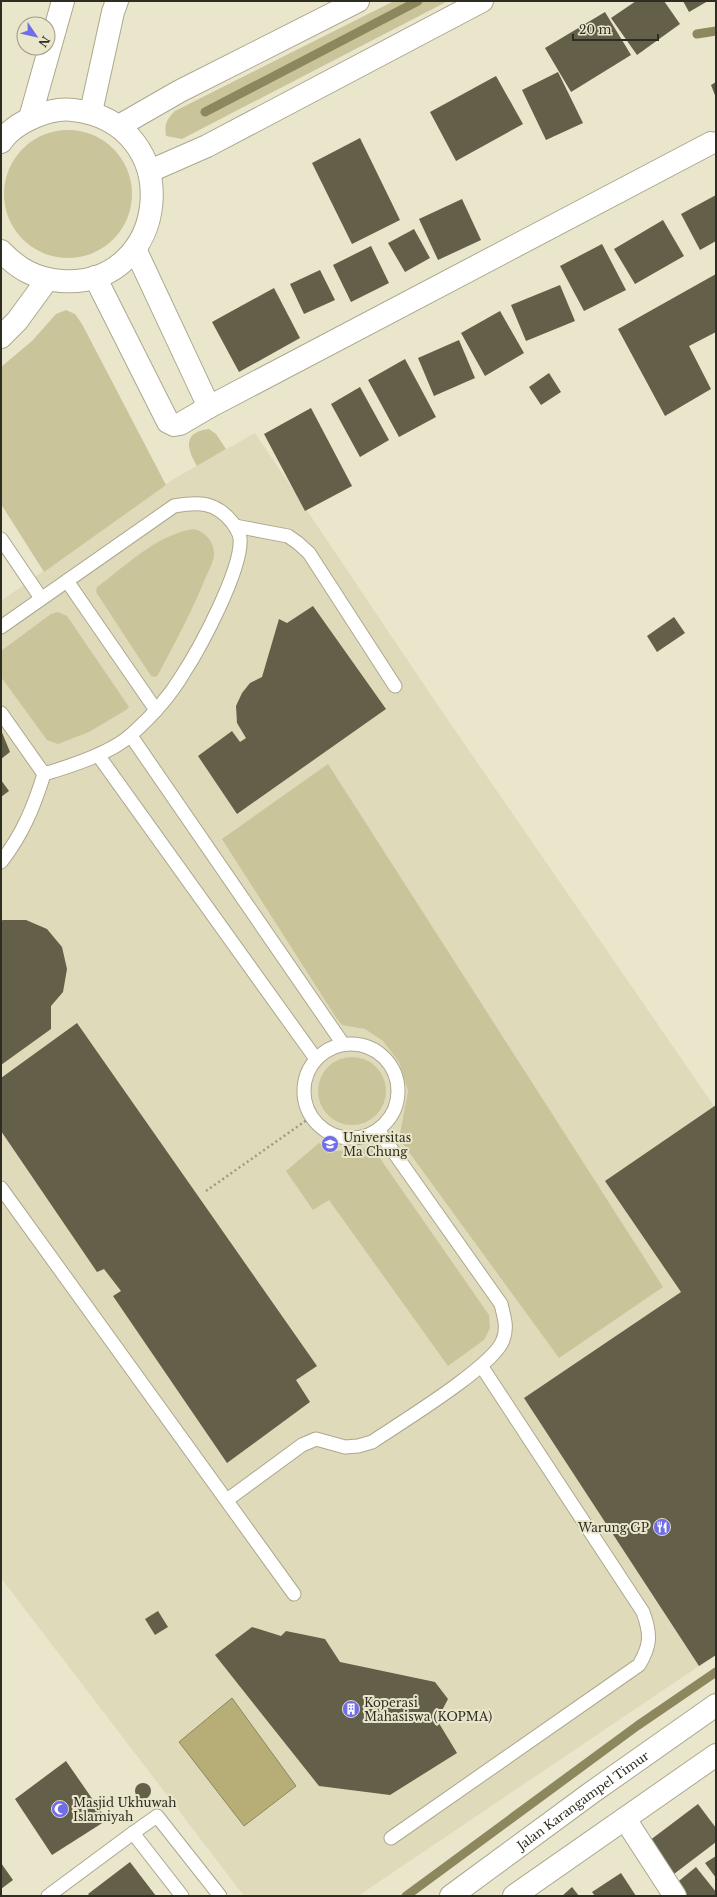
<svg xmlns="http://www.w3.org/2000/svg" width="717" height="1897" viewBox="0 0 717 1897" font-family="'Libre Baskerville',serif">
  <rect width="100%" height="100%" fill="#eae6cb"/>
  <!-- built -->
  <polygon fill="#dfdab9" points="255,433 437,704 714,1106 606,1181 681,1292 525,1398 699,1666 358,1896 244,1896 1,1578 1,601 172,480"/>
  <!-- green -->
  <g fill="#cac49b">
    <path d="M 394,1 L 448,1 L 182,139 L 166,136 C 164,124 167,119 175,111 Z"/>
    <circle cx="68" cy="194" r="64"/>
    <polygon points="66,310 75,314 82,324 166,485 44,572 1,504 1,367 32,341 56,314"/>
    <path d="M 209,429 L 216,434 L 226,449 L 197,466 C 186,448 183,432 209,429 Z"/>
    <path d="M 194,529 C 206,532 215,543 214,556 C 213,563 208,572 205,579 C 192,612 174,644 158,675 L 155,677 L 151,676 L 96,592 L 97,587 C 126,566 157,534 194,529 Z"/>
    <polygon points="58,612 67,616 129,707 126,710 89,732 58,744 47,740 1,677 1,651 51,614"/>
    <polygon points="328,764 663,1287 559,1358 403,1144 400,1134 408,1091 399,1062 383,1041 365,1029 342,1025 337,1019 222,839"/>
    <circle cx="352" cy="1091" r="34"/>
    <polygon points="319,1143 336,1151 370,1148 377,1154 489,1315 490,1328 484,1340 448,1366 329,1200 313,1210 286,1171"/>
  </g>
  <!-- water -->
  <polygon fill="#b6ad77" stroke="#8d875e" points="232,1698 296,1786 244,1826 179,1742"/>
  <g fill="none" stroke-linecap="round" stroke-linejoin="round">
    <!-- stream -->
    <g stroke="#8d875e" stroke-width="9">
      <polyline points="697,34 716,31"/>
      <polyline points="205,112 418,1"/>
      <polyline points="406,1896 637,1726 716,1672"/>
    </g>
  </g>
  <!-- building -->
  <g fill="#635f48">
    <polygon points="636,1 664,1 680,24 637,55 611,18"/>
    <polygon points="683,1 708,1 689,12"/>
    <polygon points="605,12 631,55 571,92 545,48"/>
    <polygon points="558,72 583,123 546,140 522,90"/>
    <polygon points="496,76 523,124 456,161 430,112"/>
    <polygon points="716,82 716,98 711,85"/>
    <polygon points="360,138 400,220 352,244 312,163"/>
    <polygon points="716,195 716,241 700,250 681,214"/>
    <polygon points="462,199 481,240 438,260 419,219"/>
    <polygon points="663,220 684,256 635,284 614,249"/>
    <polygon points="414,229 430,258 405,272 388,243"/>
    <polygon points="602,244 626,290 584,311 560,266"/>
    <polygon points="371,246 389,283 351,302 333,265"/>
    <polygon points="320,270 335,300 304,314 290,284"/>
    <polygon points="716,274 716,332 689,346 711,389 665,416 618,329"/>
    <polygon points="560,285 575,321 526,341 511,305"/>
    <polygon points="274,288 300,338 239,372 212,322"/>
    <polygon points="500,311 524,353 485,376 461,333"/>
    <polygon points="459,340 475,378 434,396 418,358"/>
    <polygon points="405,359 436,417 399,437 368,380"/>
    <polygon points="549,373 561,392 541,405 529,387"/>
    <polygon points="360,387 389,440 360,457 331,404"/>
    <polygon points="311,408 352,486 305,511 264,434"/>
    <polygon points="313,606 386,709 237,814 198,756 232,731 240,742 246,738 237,723 236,706 242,693 250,683 262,677 279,619 287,623"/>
    <polygon points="674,617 685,633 657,652 647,636"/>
    <polygon points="1,730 10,752 1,759"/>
    <polygon points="1,780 9,791 1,797"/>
    <polygon points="3,920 26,920 47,929 62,947 67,969 63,992 51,1006 51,1029 1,1065 1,921"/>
    <polygon points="77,1023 317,1366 296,1380 310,1402 227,1463 113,1296 121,1291 104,1269 97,1272 1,1131 1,1078"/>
    <polygon points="716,1105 716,1655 699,1666 524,1398 681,1292 605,1181"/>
    <polygon points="158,1611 168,1627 155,1635 145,1619"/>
    <polygon points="252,1627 281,1636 286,1631 325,1639 340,1662 435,1682 448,1699 437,1720 457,1753 390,1795 319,1786 215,1655"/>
    <polygon points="66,1761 107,1820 52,1855 15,1799"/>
    <circle cx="143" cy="1791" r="8"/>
    <polygon points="698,1804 716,1828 716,1842 670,1877 645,1844"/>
    <polygon points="716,1856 716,1878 705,1863"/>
    <polygon points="130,1862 156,1896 90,1896 88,1894"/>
    <polygon points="1,1863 13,1880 1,1889"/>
    <polygon points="696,1867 716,1892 716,1896 683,1896 674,1885"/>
    <polygon points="621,1873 636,1896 595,1896 592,1892"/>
    <polygon points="572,1887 579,1896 562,1896"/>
  </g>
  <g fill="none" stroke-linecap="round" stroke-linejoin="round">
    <!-- lane casing -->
    <g stroke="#aca88f" stroke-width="15">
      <g id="lane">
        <polyline points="235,526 288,536 298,543 309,553 395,686"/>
        <polyline points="1,539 41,598"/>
        <polyline points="67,581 156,710"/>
        <path d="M 1,627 L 174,506 C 198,502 215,501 232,522 C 235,526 239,532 240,538 C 243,568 200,648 183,674 C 170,696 151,717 132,734 C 112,753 71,766 44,774 L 1,713"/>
        <polyline points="131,736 343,1044"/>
        <polyline points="98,755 316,1059"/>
        <path d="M 1,862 C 22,835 34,807 44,774"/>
        <circle cx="351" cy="1091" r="47"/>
        <polyline points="1,1188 294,1594"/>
        <path d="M 227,1500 L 302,1445 L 316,1439 L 345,1447 L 358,1446 L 372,1442 C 400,1423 494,1366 503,1340 C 508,1327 504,1317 501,1304 L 378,1130"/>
        <path d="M 391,1838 L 639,1665 C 651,1645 651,1634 643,1612 L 482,1367"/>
        <polyline points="48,1896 133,1833"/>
        <polyline points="182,1896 133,1833 157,1816 220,1896"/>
      </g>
    </g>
    <!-- street casing -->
    <g stroke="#aca88f" stroke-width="24">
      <g id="street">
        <polyline points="91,112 113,12 117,1"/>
        <polyline points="30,118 63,1"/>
        <polyline points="119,126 180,91 358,1"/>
        <path d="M 1,142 C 14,122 50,107 73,110 C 188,123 171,289 61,281 C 36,279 18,269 1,251"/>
        <polyline points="150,171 207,146 482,1"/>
        <polyline points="95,277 168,422 174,425 180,424 209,407 135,249"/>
        <polyline points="1,337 17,321 47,280"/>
        <polyline points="209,407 711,143"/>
        <polyline points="625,1819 675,1896"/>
        <polyline points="514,1896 716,1755"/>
      </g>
    </g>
    <!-- secondary casing -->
    <g stroke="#aca88f" stroke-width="24">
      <g id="secondary">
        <path id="s1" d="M 451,1896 L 591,1793 L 716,1705"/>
      </g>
    </g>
    <!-- path -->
    <polyline stroke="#9d9a86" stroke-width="2.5" stroke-dasharray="2 3" stroke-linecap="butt" points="206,1191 311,1117"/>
    <!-- lane -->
    <use href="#lane" stroke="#fff" stroke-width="13"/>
    <!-- street -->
    <use href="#street" stroke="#fff" stroke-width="22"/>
    <!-- secondary -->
    <use href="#secondary" stroke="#fff" stroke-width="22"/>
  </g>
  <!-- icons -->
  <defs>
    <g id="university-disc" transform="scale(0.9)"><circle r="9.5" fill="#6f6de7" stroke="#eae6cb"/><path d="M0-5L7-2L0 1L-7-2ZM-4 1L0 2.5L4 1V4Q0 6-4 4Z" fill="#fff"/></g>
    <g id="restaurant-disc" transform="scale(0.9)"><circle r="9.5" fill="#6f6de7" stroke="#eae6cb"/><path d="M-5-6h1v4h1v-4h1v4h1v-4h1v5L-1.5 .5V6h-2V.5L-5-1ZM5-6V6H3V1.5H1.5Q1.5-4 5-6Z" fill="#fff"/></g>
    <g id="building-disc" transform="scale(0.9)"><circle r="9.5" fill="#6f6de7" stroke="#eae6cb"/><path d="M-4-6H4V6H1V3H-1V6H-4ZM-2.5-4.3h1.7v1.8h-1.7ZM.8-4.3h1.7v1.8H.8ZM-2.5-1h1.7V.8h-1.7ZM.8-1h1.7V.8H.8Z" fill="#fff"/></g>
    <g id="mosque-disc" transform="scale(0.9)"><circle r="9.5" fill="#6f6de7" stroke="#eae6cb"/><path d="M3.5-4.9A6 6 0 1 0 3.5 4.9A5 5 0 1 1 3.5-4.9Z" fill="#fff"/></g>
  </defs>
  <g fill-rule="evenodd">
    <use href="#university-disc" x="330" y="1144"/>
    <use href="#restaurant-disc" x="662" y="1527"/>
    <use href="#building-disc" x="351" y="1709"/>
    <use href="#mosque-disc" x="60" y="1809"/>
  </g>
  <g text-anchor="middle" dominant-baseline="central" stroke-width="4" stroke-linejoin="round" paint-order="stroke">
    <!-- poi labels -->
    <g font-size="12" fill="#2e2d22" stroke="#eae6cb" text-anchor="start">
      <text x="343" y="1137">Universitas<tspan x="343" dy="14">Ma Chung</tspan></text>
      <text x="649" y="1527" text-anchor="end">Warung GP</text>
      <text x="364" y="1702">Koperasi<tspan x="364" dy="14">Mahasiswa (KOPMA)</tspan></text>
      <text x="73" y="1802">Masjid Ukhuwah<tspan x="73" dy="14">Islamiyah</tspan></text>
    </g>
    <!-- street labels -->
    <g font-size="12" fill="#2e2d22" stroke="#eae6cb">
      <text stroke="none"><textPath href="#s1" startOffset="163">Jalan Karangampel Timur</textPath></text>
    </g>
  </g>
  <!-- border -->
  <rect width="717" height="1897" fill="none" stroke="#2e2d22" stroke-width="4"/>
  <!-- north arrow -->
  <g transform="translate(36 36) rotate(124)"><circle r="19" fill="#eae6cb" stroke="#9f9c87"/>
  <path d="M0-3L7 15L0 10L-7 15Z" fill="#6f6de7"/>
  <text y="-6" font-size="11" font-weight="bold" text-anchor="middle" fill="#2e2d22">N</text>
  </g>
  <!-- scale -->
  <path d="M573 34v6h85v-6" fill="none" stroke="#2e2d22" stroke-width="2"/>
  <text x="579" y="34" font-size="12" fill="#2e2d22" stroke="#eae6cb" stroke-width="3" paint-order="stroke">20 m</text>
</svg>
